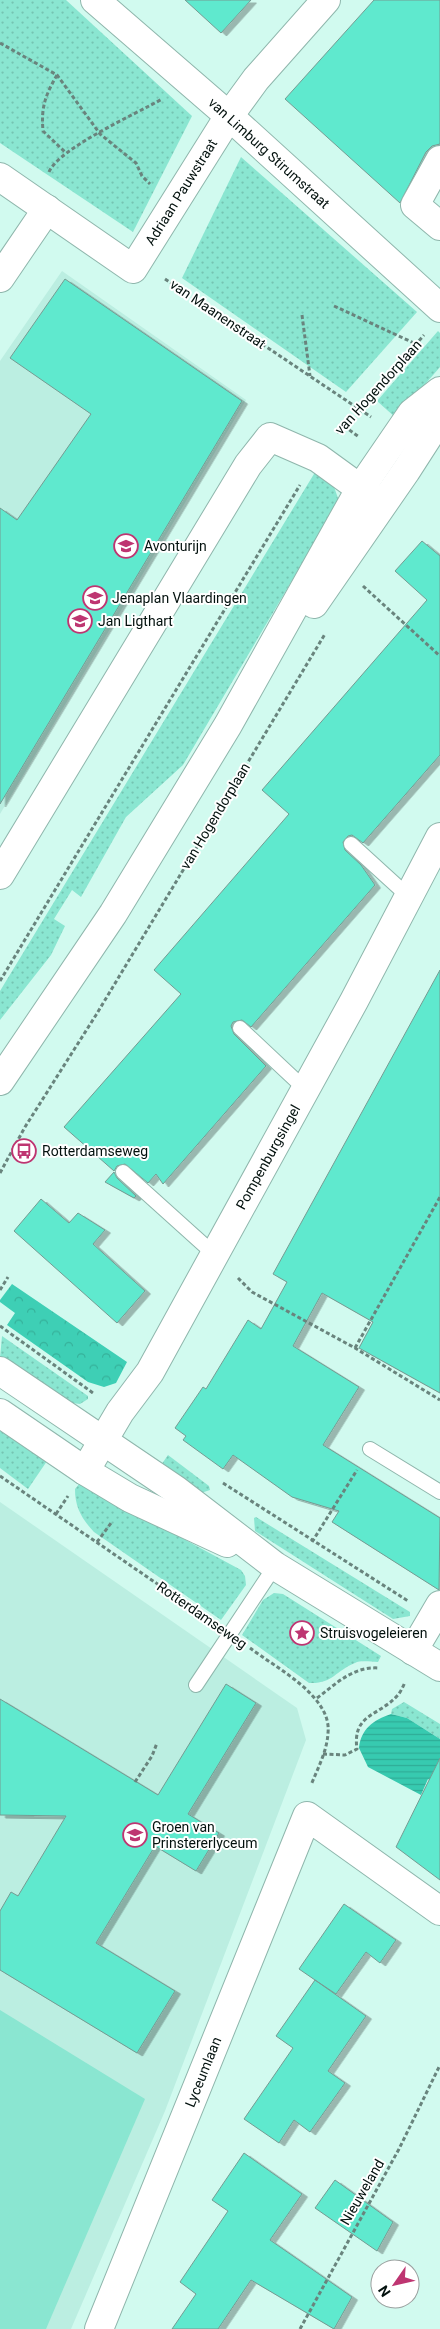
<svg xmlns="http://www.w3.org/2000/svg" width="440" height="2329" viewBox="0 0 440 2329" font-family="Roboto,sans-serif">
  <defs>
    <pattern id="green-dots" width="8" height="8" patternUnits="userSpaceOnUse" patternTransform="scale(1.25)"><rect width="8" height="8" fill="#8ae6d1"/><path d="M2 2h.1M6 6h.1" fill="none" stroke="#75c4b2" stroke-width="1.8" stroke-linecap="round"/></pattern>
    <pattern id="forest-crowns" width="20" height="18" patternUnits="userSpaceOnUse" patternTransform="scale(1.25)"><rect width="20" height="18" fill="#3ecfb5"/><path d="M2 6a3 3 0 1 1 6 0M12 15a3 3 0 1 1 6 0" fill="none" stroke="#35b19a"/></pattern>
    <pattern id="water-rules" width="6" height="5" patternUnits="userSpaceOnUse" patternTransform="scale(1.25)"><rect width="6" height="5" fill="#37cab0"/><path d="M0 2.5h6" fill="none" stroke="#2fac96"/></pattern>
    <filter id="shadow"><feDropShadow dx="5.5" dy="3" stdDeviation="0" flood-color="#0004"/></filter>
  </defs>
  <rect width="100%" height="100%" fill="#d1faef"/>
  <!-- built -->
  <g fill="#bbeee1">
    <polygon points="62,271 246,400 0,814 0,361"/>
    <polygon points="0,1502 297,1708 306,1740 165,2111 71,2329 0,2329"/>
  </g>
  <!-- green -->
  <g fill="url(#green-dots)">
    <polygon points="0,0 66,0 192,116 133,232 0,143"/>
    <polygon points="241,157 417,312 346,392 182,278"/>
    <polygon points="438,331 440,333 440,367 396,418 377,401"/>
    <polygon points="317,469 333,484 339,501 183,765 126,817 81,897 72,890 54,919 65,926 51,955 0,1020 0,991"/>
    <polygon points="2,1336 88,1396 88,1399 80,1404 72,1403 0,1358"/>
    <polygon points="0,1429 47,1461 28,1489 0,1468"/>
    <polygon points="168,1455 209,1486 210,1490 198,1494 159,1468"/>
    <path d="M 80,1483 L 241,1570 L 245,1576 L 246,1585 L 221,1620 L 94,1532 C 82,1519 75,1508 75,1489 Z"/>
    <polygon points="256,1517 410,1612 410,1616 393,1619 255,1531 254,1518"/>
    <path d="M 274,1593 L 283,1594 L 381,1656 L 378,1662 C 371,1662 361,1660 355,1663 C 335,1671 333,1684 309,1683 L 242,1635 L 263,1600 Z"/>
    <polygon points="404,1702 440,1724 440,1739 407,1718 391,1714 392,1709"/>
  </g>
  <!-- forest -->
  <polygon fill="url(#forest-crowns)" points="12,1284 127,1362 116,1383 104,1387 88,1382 7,1325 15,1313 0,1302 0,1300"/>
  <!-- pitch -->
  <polygon fill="#8ae6d1" points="0,2010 145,2099 46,2329 0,2329"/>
  <!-- water -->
  <path fill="url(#water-rules)" d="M 391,1714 L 407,1718 L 440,1739 L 440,1787 L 428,1779 L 421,1795 L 368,1767 L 359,1748 C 361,1729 373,1720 391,1714 Z"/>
  <!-- building -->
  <g fill="#5ee9ce" stroke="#759b92" filter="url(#shadow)">
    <polygon points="185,0 251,0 221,33"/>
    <polygon points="374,0 440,0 440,144 432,146 426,152 400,203 285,99"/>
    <polygon points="65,279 242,401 0,804 0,508 17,520 91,414 10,358"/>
    <polygon points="422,541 440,556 440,755 363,843 352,835 348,836 343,842 345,850 361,865 375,885 251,1027 242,1020 233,1022 231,1026 234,1034 266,1066 163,1184 156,1174 148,1183 125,1164 117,1166 114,1171 64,1127 181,994 154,970 289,814 262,790 427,600 395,571"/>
    <polygon points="440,970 440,1393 359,1348 373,1322 322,1293 293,1346 359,1387 323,1445 440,1518 439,1590 332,1522 339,1511 292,1497 233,1455 223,1469 183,1440 186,1436 175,1428 203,1387 206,1389 248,1320 261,1329 287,1282 273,1274"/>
    <polygon points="114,1172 117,1178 136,1196 134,1198 105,1182"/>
    <polygon points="41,1199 69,1223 78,1213 105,1230 93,1244 145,1291 117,1323 14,1231"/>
    <polygon points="226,1684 256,1703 188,1814 219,1833 196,1871 155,1846 96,1943 175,1991 137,2053 0,1970 0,1911 11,1892 18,1896 66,1816 0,1815 0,1699 158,1795"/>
    <polygon points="440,1758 440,1880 396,1847"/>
    <polygon points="344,1904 396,1940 380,1963 366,1952 336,1994 315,1980 366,2016 328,2071 345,2083 310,2132 294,2120 279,2143 244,2119 293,2048 276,2036 315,1980 299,1969"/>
    <polygon points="244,2153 302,2194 270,2240 352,2297 334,2329 251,2280 218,2329 172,2329 196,2294 180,2282 228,2211 212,2200"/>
    <polygon points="335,2180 393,2222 377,2251 315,2208"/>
  </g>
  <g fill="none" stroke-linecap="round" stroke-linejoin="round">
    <!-- lane casing -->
    <g stroke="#8fb6ac" stroke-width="16">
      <g id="lane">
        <polyline points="351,844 408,896"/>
        <polyline points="240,1028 305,1089"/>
        <polyline points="123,1172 214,1254"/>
        <polyline points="370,1449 440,1492"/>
        <polyline points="196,1685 275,1566"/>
      </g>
    </g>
    <!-- street casing -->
    <g stroke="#8fb6ac" stroke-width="30">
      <g id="street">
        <polyline points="95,0 229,116 440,308"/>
        <polyline points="440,160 415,205 440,226"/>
        <polyline points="0,177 133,269 229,116 256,79 326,0"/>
        <polyline points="0,278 47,209"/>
        <polyline points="0,875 248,465 270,437 318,458 380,503"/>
        <polyline points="85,1471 120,1412 150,1372 354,1001 440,837"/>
        <polyline points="413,1651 440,1605"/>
        <polyline points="99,2329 307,1816 440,1911"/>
      </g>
    </g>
    <!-- secondary casing -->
    <g stroke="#8fb6ac" stroke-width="30">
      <g id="secondary">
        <polyline points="314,604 406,471 435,426 440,408"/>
        <polyline points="0,1081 113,914 228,725 360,489 412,413 440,391"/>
        <polyline points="0,1371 176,1490 275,1566 440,1667"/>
        <polyline points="0,1413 85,1471 130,1498 227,1543"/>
      </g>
    </g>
    <!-- path -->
    <g stroke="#69847d" stroke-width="3" stroke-dasharray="4 2.5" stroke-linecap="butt">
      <polyline points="0,43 57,75 100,134 136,163 142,176 150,184"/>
      <path d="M 57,75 C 45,96 41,107 43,131 L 66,153"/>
      <path d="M 49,172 C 59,148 136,114 162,99"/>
      <polyline points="165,279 371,417"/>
      <polyline points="334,306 416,344"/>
      <polyline points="302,315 310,376"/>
      <polyline points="344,426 359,437"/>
      <polyline points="337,433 424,335"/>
      <polyline points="363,586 440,656"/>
      <polyline points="0,981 300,485"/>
      <polyline points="0,1173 25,1127 96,1015 325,634"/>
      <polyline points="238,1278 252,1292 355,1348 440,1400"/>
      <polyline points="0,1290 8,1277"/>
      <polyline points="0,1326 93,1393"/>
      <polyline points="355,1348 440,1197"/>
      <polyline points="0,1476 210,1620"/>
      <polyline points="223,1483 408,1601"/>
      <polyline points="56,1514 68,1496"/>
      <polyline points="97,1542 111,1523"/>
      <polyline points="312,1542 357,1470"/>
      <path d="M 250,1648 C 276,1668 332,1696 328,1733 C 327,1751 318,1768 311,1785"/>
      <path d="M 317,1698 C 336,1684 353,1666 379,1668"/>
      <path d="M 323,1754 L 345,1755 L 357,1749 C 352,1714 379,1716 397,1696 C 400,1693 403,1687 405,1682"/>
      <polyline points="135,1782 152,1756 157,1743"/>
      <polyline points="300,2329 399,2149 440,2065"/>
    </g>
    <!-- lane -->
    <use href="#lane" stroke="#fff" stroke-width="14"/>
    <!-- street -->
    <use href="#street" stroke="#fff" stroke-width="28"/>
    <!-- secondary -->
    <use href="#secondary" stroke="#fff" stroke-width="28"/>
  </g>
  <!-- icons -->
  <defs>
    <g id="school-ring" transform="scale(1.25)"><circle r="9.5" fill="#fff" stroke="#be3571" stroke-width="1.5"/><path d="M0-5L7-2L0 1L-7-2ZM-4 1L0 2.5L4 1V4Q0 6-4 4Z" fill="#be3571"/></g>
    <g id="bus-ring" transform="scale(1.25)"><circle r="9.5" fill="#fff" stroke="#be3571" stroke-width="1.5"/><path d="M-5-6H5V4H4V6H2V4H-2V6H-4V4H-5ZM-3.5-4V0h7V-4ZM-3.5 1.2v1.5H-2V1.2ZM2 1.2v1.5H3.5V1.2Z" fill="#be3571"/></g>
    <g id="sight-ring" transform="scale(1.25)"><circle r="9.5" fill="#fff" stroke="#be3571" stroke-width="1.5"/><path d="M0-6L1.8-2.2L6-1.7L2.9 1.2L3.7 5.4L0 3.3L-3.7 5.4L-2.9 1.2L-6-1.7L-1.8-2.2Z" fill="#be3571"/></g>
  </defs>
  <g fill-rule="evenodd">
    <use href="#school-ring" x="126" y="546"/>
    <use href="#school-ring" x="95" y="598"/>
    <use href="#school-ring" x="80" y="621"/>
    <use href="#bus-ring" x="24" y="1151"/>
    <use href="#sight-ring" x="302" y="1633"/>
    <use href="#school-ring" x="135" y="1835"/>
  </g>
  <g text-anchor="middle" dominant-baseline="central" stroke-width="4" stroke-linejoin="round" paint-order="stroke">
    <!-- street labels -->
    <g font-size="14" fill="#03110e" stroke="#fff">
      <text transform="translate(269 153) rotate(42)">van Limburg Stirumstraat</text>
      <text transform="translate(181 192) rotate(-58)">Adriaan Pauwstraat</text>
      <text transform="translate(218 314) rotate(34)">van Maanenstraat</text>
      <text transform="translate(378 387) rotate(-48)">van Hogendorplaan</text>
      <text transform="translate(215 816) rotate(-59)">van Hogendorplaan</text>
      <text transform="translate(268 1157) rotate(-61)">Pompenburgsingel</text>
      <text transform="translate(202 1615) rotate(35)">Rotterdamseweg</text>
      <text transform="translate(203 2072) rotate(-68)">Lyceumlaan</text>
      <text transform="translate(362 2192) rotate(-60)">Nieuweland</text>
    </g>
    <!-- poi labels -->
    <g font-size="14" fill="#03110e" stroke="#fff" text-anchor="start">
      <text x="144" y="546">Avonturijn</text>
      <text x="112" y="598">Jenaplan Vlaardingen</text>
      <text x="98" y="621">Jan Ligthart</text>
      <text x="42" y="1151">Rotterdamseweg</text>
      <text x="320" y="1633">Struisvogeleieren</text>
      <text x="152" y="1827">Groen van<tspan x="152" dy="16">Prinstererlyceum</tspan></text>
    </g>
  </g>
  <!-- north arrow -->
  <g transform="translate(395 2284) rotate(236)"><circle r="24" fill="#ffffff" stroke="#9aa09f"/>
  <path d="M0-4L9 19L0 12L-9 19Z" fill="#be3571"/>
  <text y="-8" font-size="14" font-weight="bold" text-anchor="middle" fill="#03110e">N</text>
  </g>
</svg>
